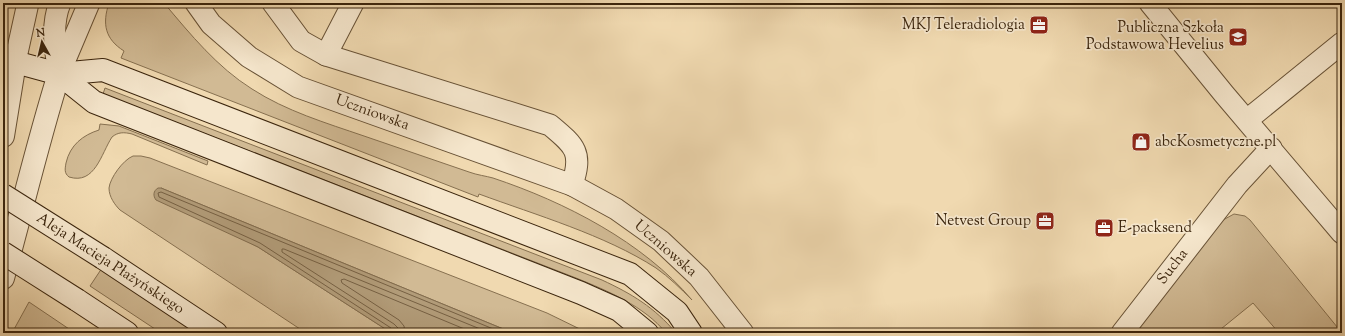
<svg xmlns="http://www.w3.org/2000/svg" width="1345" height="336" viewBox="0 0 1345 336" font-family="'Sorts Mill Goudy',serif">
  <rect width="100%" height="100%" fill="#f0d9b0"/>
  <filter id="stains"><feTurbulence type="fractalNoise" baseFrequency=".005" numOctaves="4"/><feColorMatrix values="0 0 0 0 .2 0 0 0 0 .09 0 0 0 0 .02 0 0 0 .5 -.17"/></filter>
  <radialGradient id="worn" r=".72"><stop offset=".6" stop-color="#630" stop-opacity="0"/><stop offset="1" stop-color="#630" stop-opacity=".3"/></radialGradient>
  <!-- green -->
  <g fill="#d1ba94" stroke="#867050">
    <path d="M 109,3 L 164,3 C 191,35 217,67 252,89 C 286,111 326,123 364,136 C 399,148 434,160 469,172 C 477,175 486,176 493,178 C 565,202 643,242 692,300 C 681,289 669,277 656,268 C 605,235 536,215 479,194 L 478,197 L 121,58 L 124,51 C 105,39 102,24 109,3 Z"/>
    <path d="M 105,88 L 602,280 C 632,294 654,307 676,333 L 666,333 C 644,306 608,291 576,278 L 103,94 Z"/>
    <path d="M 100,124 L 119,126 L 208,161 L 207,165 L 132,134 C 124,132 118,132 112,137 C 101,154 95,185 69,177 C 64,173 65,169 66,163 C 70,145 83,135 99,130 Z"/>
    <path d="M 133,156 L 141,156 L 150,158 L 547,313 L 588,333 L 513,333 L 161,188 L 239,237 L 258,247 L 390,332 L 389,333 L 306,333 L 120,210 C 115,205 109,197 109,188 C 110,178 123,160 133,156 Z"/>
    <polygon points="1234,214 1245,216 1250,220 1342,333 1279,333 1253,303 1216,333 1135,333 1223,220"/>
    <polygon points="102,268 199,333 161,333 90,286"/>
    <polygon points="29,302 75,333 12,333"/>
  </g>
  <!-- water -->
  <path fill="#b29c79" stroke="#826c4e" d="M 158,188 L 161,188 L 513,333 L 389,333 L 390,332 L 258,247 L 156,200 C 153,196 153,191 158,188 Z"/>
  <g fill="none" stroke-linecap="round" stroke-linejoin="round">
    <!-- shore -->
    <g stroke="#766043" stroke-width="1">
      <polyline points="394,333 391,328 260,243 159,197 158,193 161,192 503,333"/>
      <polyline points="399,333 398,328 394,324 282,252 282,249 284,249 490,333"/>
      <polyline points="405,333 404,326 399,320 342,283 341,280 344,279 474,333"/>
    </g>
    <!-- minor casing -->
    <g stroke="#685236" stroke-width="23">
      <g id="minor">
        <polyline points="196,3 211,24 249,57 298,87 572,185 616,209 661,241 699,277 743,333"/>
        <path d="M 273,3 L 301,41 L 326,55 L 550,125 C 575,146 583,152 572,185"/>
        <polyline points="1150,3 1224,94 1342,233"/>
        <polyline points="326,55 353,3"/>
        <polyline points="15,62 28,3"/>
        <path d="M 59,73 C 55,50 51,25 60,3"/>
        <polyline points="59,74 89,3"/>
        <polyline points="1247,120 1342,43"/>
        <polyline points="1122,333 1237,185 1271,148"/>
      </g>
    </g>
    <!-- tertiary casing -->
    <g stroke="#685236" stroke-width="24">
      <g id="tertiary">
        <polyline points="3,136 15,62"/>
        <path d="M 3,278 C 22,210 38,141 59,74"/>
      </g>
    </g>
    <!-- secondary casing -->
    <g stroke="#3b250d" stroke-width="24">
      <g id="secondary">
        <polyline points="15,62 59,74 103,70 630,274 677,312 691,333"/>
        <polyline points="59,74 94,102 581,293 619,310 647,333"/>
        <polyline points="103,258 216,333"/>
        <polyline points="77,300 127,333"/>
      </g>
    </g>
    <!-- minor -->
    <use href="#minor" stroke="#f5e6cc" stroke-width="21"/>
    <!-- tertiary -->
    <use href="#tertiary" stroke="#f5e6cc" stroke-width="22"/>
    <!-- secondary -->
    <use href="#secondary" stroke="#f5e6cc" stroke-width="22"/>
    <!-- secondary-bridge casing -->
    <g stroke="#3b250d" stroke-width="24" stroke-linecap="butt">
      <g id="secondary-bridge">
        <polyline points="3,195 103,258"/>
        <polyline points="3,253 77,300"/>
      </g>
    </g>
    <!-- secondary-bridge -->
    <use href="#secondary-bridge" stroke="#f5e6cc" stroke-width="22"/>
  </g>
  <!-- icons -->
  <defs>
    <g id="office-square" transform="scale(1)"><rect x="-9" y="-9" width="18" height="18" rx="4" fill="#8f2418" stroke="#f5e6cc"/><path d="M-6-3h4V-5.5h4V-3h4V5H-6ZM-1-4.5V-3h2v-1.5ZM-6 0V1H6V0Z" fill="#fff"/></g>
    <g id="school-square" transform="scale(1)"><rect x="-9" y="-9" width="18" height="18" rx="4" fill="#8f2418" stroke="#f5e6cc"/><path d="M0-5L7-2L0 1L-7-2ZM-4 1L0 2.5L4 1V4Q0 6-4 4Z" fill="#fff"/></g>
    <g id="shop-square" transform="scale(1)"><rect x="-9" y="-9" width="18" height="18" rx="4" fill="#8f2418" stroke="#f5e6cc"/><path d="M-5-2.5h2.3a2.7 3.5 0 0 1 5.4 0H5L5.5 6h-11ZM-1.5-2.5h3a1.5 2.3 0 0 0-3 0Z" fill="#fff"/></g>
  </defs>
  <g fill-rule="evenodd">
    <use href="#office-square" x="1039" y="25"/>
    <use href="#school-square" x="1238" y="37"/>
    <use href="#shop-square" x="1141" y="142"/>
    <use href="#office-square" x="1045" y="221"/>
    <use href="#office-square" x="1104" y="228"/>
  </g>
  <g text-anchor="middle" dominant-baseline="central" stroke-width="3.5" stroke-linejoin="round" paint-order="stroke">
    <!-- poi labels -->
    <g font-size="15" fill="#3b250d" stroke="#f5e6cc" text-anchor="end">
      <text x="1025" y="25">MKJ Teleradiologia</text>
      <text x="1224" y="28">Publiczna Szkoła<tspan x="1224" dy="17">Podstawowa Hevelius</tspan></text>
      <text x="1155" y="142" text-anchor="start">abcKosmetyczne.pl</text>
      <text x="1031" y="221">Netvest Group</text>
      <text x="1118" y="228" text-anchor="start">E-packsend</text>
    </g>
    <!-- street labels -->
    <g font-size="15" fill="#3b250d" stroke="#f5e6cc">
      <text transform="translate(372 113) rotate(20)">Uczniowska</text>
      <text transform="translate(665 249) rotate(41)">Uczniowska</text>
      <text transform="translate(110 264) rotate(33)">Aleja Macieja Płażyńskiego</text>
      <text transform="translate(1173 267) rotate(-52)">Sucha</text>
    </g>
  </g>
  <!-- margin -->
  <rect width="1345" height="336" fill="none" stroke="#f0d9b0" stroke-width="16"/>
  <rect x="4" y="4" width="1337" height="328" fill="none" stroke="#3b250d" stroke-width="2"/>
  <rect x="8" y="8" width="1329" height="320" fill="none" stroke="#3b250d"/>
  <!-- north arrow -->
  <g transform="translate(42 42) rotate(352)" stroke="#f5e6cc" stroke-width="3" paint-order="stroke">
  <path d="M0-3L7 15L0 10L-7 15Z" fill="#3b250d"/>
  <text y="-6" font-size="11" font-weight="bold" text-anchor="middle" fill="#3b250d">N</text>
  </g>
  <rect width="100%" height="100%" filter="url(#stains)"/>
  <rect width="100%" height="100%" fill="url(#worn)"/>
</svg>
